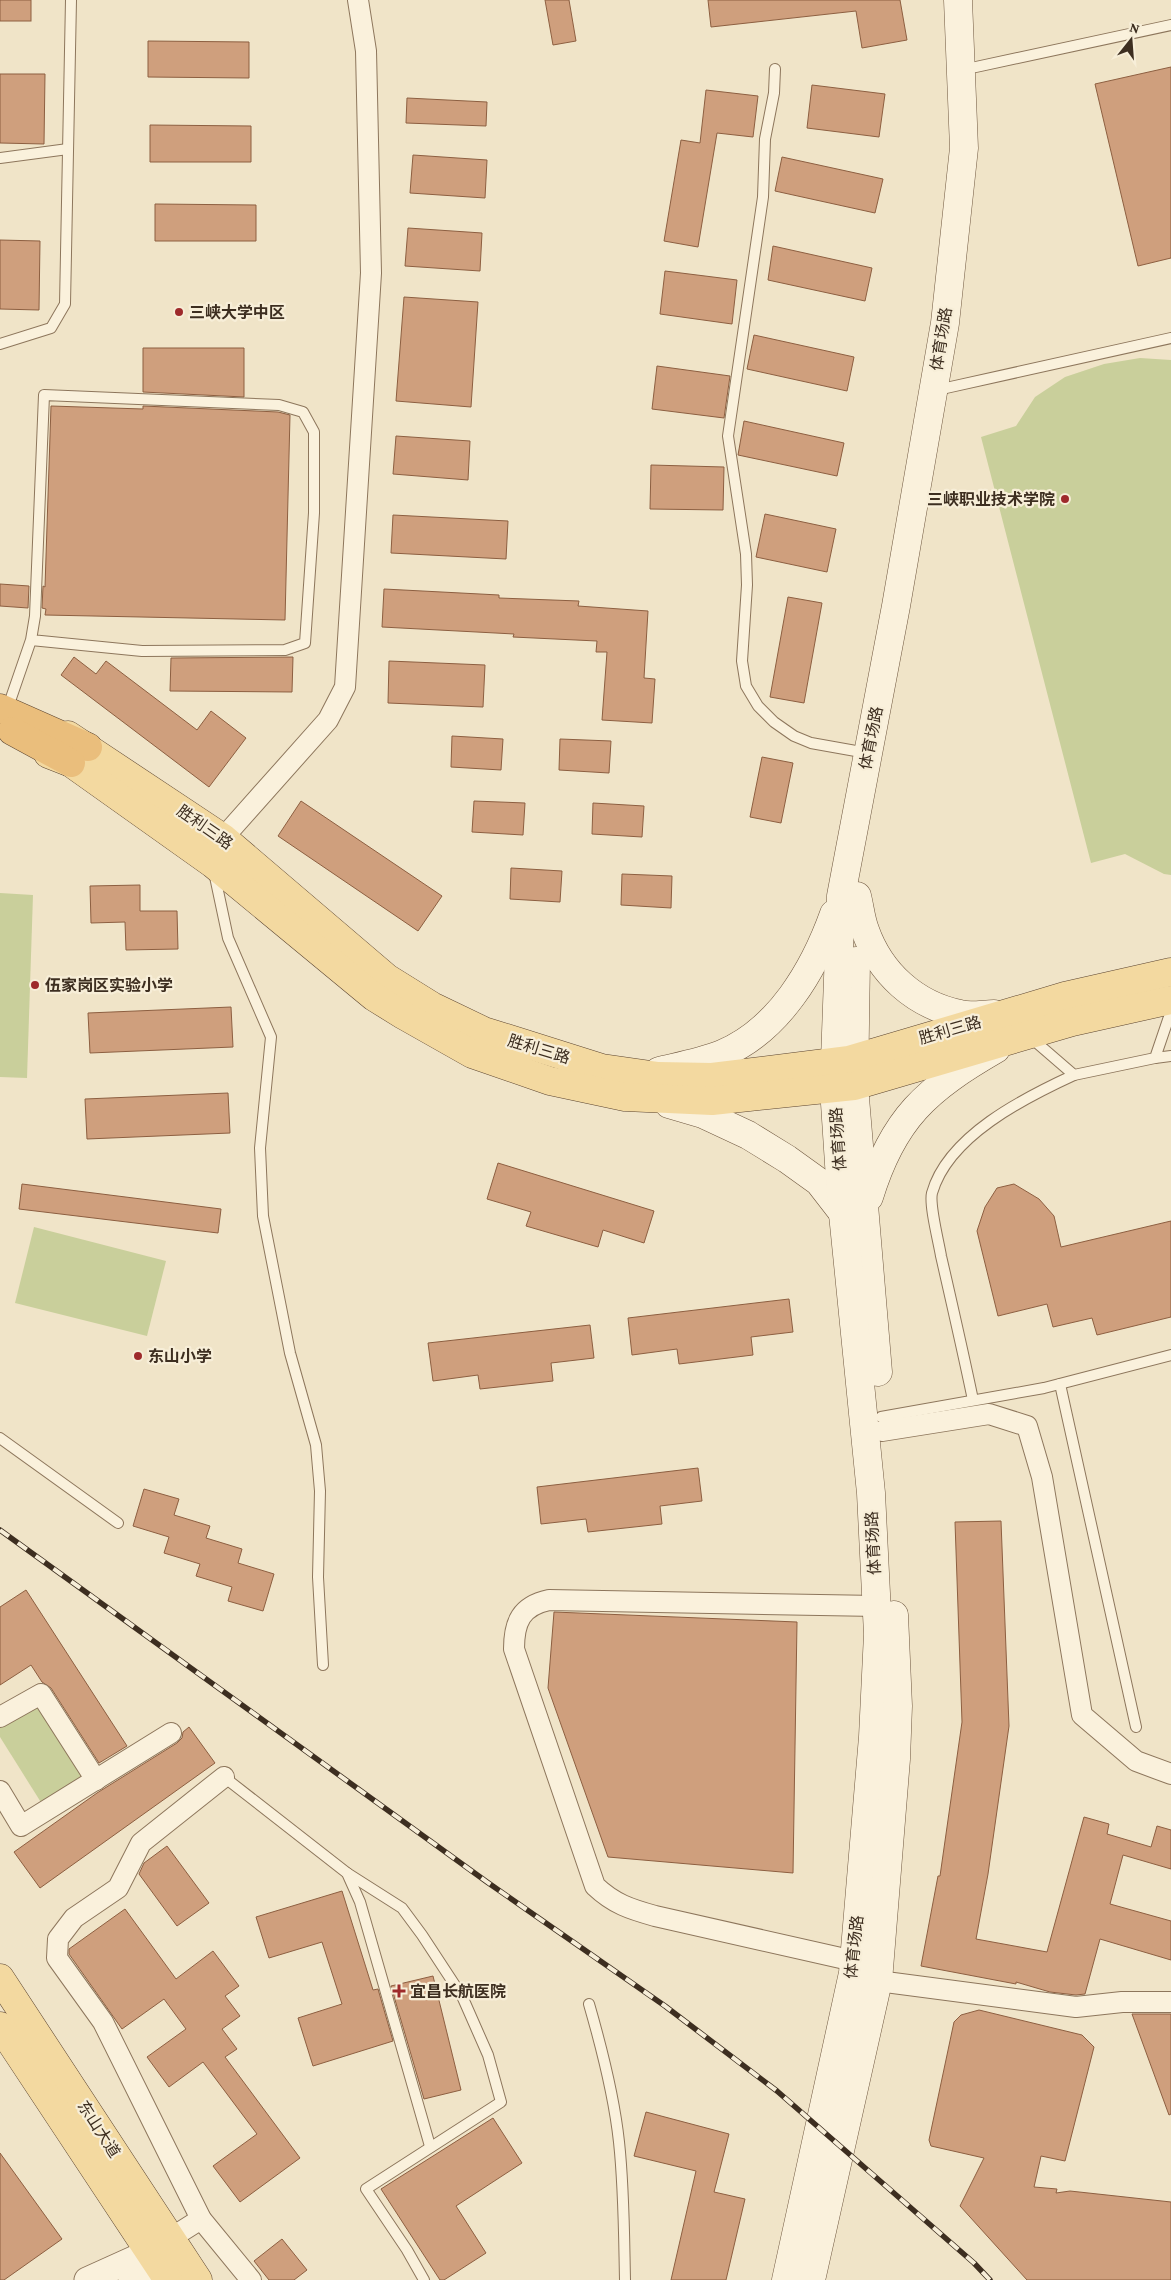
<svg xmlns="http://www.w3.org/2000/svg" width="1171" height="2280" viewBox="0 0 1171 2280" font-family="'Crimson Pro','Noto Sans SC',serif">
  <rect width="100%" height="100%" fill="#f0e4c8"/>
  <!-- green -->
  <g fill="#c9cf9b">
    <polygon points="1140,358 1171,360 1171,875 1164,874 1125,854 1091,863 981,437 1016,426 1035,397 1065,377 1104,364"/>
    <polygon points="0,893 33,895 27,1078 0,1077"/>
    <polygon points="34,1227 166,1261 147,1336 15,1303"/>
    <polygon points="41,1701 87,1776 42,1804 0,1737 0,1726"/>
  </g>
  <!-- building -->
  <g fill="#cf9f7d" stroke="#8d5f41">
    <rect x="0" y="0" width="31" height="21"/>
    <polygon points="545,0 569,0 576,41 553,45"/>
    <polygon points="708,0 900,0 907,40 862,48 856,11 711,27"/>
    <polygon points="148,41 249,42 249,78 148,77"/>
    <polygon points="1171,67 1171,258 1138,266 1095,84"/>
    <polygon points="0,74 45,74 44,144 0,143"/>
    <polygon points="812,85 885,94 879,137 807,128"/>
    <polygon points="706,90 758,96 753,137 717,133 698,247 664,241 681,140 700,143"/>
    <polygon points="407,98 487,102 486,126 406,123"/>
    <polygon points="150,125 251,126 251,162 150,162"/>
    <polygon points="413,155 487,160 485,198 410,193"/>
    <polygon points="782,157 883,179 875,213 775,191"/>
    <polygon points="155,204 256,205 256,241 155,241"/>
    <polygon points="408,228 482,233 480,271 405,266"/>
    <polygon points="0,240 40,241 39,310 0,309"/>
    <polygon points="773,246 872,268 865,301 768,280"/>
    <polygon points="665,271 737,280 732,324 660,314"/>
    <polygon points="404,297 478,302 471,407 396,401"/>
    <polygon points="754,335 854,357 847,391 747,369"/>
    <polygon points="143,348 244,348 244,397 143,392"/>
    <polygon points="657,366 730,376 724,418 652,409"/>
    <polygon points="51,406 143,409 143,406 278,412 290,415 285,620 45,615 46,609 42,608 43,586 45,587"/>
    <polygon points="744,421 844,443 837,476 738,455"/>
    <polygon points="396,436 470,441 468,480 393,474"/>
    <polygon points="651,465 724,467 723,510 650,509"/>
    <polygon points="765,514 836,529 827,572 756,557"/>
    <polygon points="393,515 508,521 506,559 391,553"/>
    <polygon points="0,584 29,586 28,608 0,606"/>
    <polygon points="384,589 499,595 499,598 579,601 578,606 648,611 644,678 655,679 652,723 602,720 607,652 596,652 597,641 513,637 514,634 382,627"/>
    <polygon points="788,597 822,603 804,703 770,697"/>
    <polygon points="74,657 96,674 106,661 197,730 211,711 246,738 209,787 61,675"/>
    <polygon points="293,657 292,692 170,691 171,658"/>
    <polygon points="389,661 485,665 483,707 388,703"/>
    <polygon points="452,736 503,739 501,770 451,767"/>
    <polygon points="560,739 611,741 609,773 559,770"/>
    <polygon points="762,757 793,763 781,823 750,817"/>
    <polygon points="301,801 442,896 418,931 278,836"/>
    <polygon points="474,801 525,803 523,835 472,832"/>
    <polygon points="593,803 644,806 642,837 592,834"/>
    <polygon points="511,868 562,871 560,902 510,899"/>
    <polygon points="622,874 672,876 671,908 621,905"/>
    <polygon points="140,885 140,911 177,911 178,949 126,950 125,922 91,923 90,886"/>
    <polygon points="231,1007 233,1047 90,1053 88,1013"/>
    <polygon points="228,1093 230,1133 87,1139 85,1099"/>
    <polygon points="498,1163 654,1211 644,1243 603,1230 598,1247 526,1226 531,1212 487,1199"/>
    <polygon points="22,1184 221,1209 218,1233 19,1209"/>
    <polygon points="1014,1184 1039,1199 1054,1216 1061,1247 1171,1221 1171,1317 1097,1335 1092,1318 1053,1327 1047,1304 998,1316 977,1231 985,1207 997,1188"/>
    <polygon points="789,1299 793,1332 751,1337 753,1355 679,1364 677,1349 632,1355 628,1318"/>
    <polygon points="590,1325 594,1358 551,1363 553,1381 480,1389 478,1375 433,1381 428,1343"/>
    <polygon points="698,1468 702,1501 660,1506 662,1524 588,1532 586,1519 541,1524 537,1487"/>
    <polygon points="144,1489 179,1499 174,1515 210,1526 206,1538 242,1549 238,1563 274,1574 263,1611 228,1601 232,1587 196,1576 200,1564 164,1553 169,1537 133,1526"/>
    <polygon points="1001,1521 1009,1726 988,1874 976,1939 1047,1952 1084,1817 1109,1824 1107,1834 1151,1847 1157,1826 1171,1830 1171,1869 1123,1855 1110,1904 1171,1921 1171,1960 1100,1939 1085,1994 1076,1995 1050,1992 1016,1982 1016,1984 921,1966 938,1876 940,1876 962,1722 955,1522"/>
    <polygon points="26,1590 127,1746 99,1763 51,1688 42,1682 31,1665 0,1685 0,1607"/>
    <polygon points="554,1612 797,1622 793,1873 608,1857 548,1688"/>
    <polygon points="189,1727 215,1763 40,1888 14,1852 97,1793 177,1743 182,1738 183,1732"/>
    <polygon points="167,1846 209,1903 177,1926 139,1874 144,1863"/>
    <polygon points="342,1891 373,1990 378,1989 393,2041 313,2066 298,2018 342,2004 322,1942 269,1958 256,1917"/>
    <polygon points="125,1909 176,1979 213,1951 239,1986 225,1996 240,2016 222,2029 237,2049 225,2057 300,2158 240,2202 213,2166 257,2134 203,2062 169,2087 147,2057 186,2029 164,1999 122,2029 69,1954 69,1949"/>
    <polygon points="433,1976 461,2090 424,2099 391,1986"/>
    <polygon points="979,2010 1082,2035 1094,2047 1065,2161 1041,2156 1034,2187 1057,2189 1056,2193 1070,2191 1171,2202 1171,2280 1027,2280 960,2206 984,2158 931,2146 929,2140 954,2022 961,2015"/>
    <polygon points="1132,2014 1171,2014 1171,2114 1169,2115"/>
    <polygon points="646,2112 729,2134 714,2192 745,2199 726,2280 671,2280 696,2171 634,2156"/>
    <polygon points="493,2118 522,2163 456,2206 486,2253 444,2280 440,2280 381,2189"/>
    <polygon points="0,2153 62,2239 4,2280 0,2280"/>
    <polygon points="282,2239 307,2270 294,2280 269,2280 254,2261"/>
  </g>
  <g fill="none" stroke-linecap="round" stroke-linejoin="round">
    <!-- service casing -->
    <g stroke="#8d765c" stroke-width="12">
      <g id="service">
        <polyline points="775,69 774,93 765,139 763,197 728,436 746,554 747,585 742,661 746,686 758,706 774,722 794,736 811,743 867,753"/>
        <polyline points="962,70 1171,25"/>
        <polyline points="0,158 68,149"/>
        <polyline points="0,344 51,328 65,304 71,0"/>
        <polyline points="946,388 1171,338"/>
        <polyline points="10,701 31,640 35,616 44,395 279,405 303,412 314,432 314,513 305,643 285,650 142,651 31,640"/>
        <polyline points="214,872 228,938 271,1037 260,1148 263,1216 290,1353 316,1445 320,1491 318,1577 323,1665"/>
        <polyline points="1030,1037 1074,1075 1155,1058 1171,1011"/>
        <polyline points="1155,1058 1171,1056"/>
        <polyline points="1060,1384 1136,1727"/>
        <path d="M 973,1400 C 963,1352 952,1304 941,1256 C 939,1243 929,1205 932,1193 C 948,1136 1024,1098 1074,1075"/>
        <polyline points="881,1417 1044,1388 1171,1355"/>
        <polyline points="0,1438 118,1523"/>
        <polyline points="224,1777 347,1873 360,1902 430,2146"/>
        <polyline points="347,1873 402,1908 422,1935 462,1996 488,2055 501,2102 366,2189 407,2250 424,2280"/>
        <path d="M 589,2004 C 602,2049 614,2095 619,2142 C 624,2188 624,2234 625,2280"/>
      </g>
    </g>
    <!-- minor casing -->
    <g stroke="#8d765c" stroke-width="22">
      <g id="minor">
        <polyline points="223,838 328,720 345,687 371,273 366,51 358,0"/>
        <polyline points="882,1431 989,1414 1027,1426 1042,1477 1082,1715 1136,1761 1171,1774"/>
        <polyline points="0,1717 41,1694 96,1780"/>
        <polyline points="224,1777 141,1843 118,1888 74,1918 58,1939 57,1958 103,2022 201,2219 251,2280"/>
        <polyline points="0,1791 21,1826 171,1733"/>
        <path d="M 854,1961 L 655,1916 C 630,1909 614,1904 595,1886 L 514,1649 C 514,1622 521,1606 549,1600 L 877,1606"/>
        <polyline points="878,1981 1076,2007 1122,2002 1171,2002"/>
        <polyline points="171,2238 201,2219"/>
      </g>
    </g>
    <!-- tertiary casing -->
    <g stroke="#8d765c" stroke-width="27">
      <g id="tertiary">
        <polyline points="87,2280 149,2252"/>
        <polyline points="131,2280 160,2268"/>
      </g>
    </g>
    <!-- secondary casing -->
    <g stroke="#6f573f" stroke-width="29">
      <g id="secondary">
        <path d="M 857,896 C 860,908 861,920 865,930 C 880,973 915,1005 960,1014 C 970,1017 984,1014 994,1014"/>
        <polyline points="856,961 854,1086 878,1372"/>
        <path d="M 659,1071 C 680,1066 702,1062 722,1054 C 779,1030 814,970 834,914"/>
        <polyline points="669,1104 703,1114 748,1135 787,1159 819,1182 843,1213"/>
        <path d="M 869,1197 C 893,1118 927,1089 996,1049"/>
        <polyline points="786,2280 853,1973 873,1737 878,1634 871,1493 841,1194 834,1088 841,896 896,606 945,323 964,148 958,0"/>
        <polyline points="811,2280 878,1981 896,1759 898,1706 894,1615"/>
      </g>
    </g>
    <!-- primary casing -->
    <g stroke="#5b4430" stroke-width="29">
      <g id="primary">
        <polyline points="68,735 223,838 387,978 432,1006 484,1031 602,1068 658,1076 712,1077 849,1060 1065,996 1171,972"/>
        <polyline points="48,754 71,763 213,864 374,997 403,1015 472,1054 550,1081 625,1097 712,1101 854,1086 1072,1022 1171,1000"/>
        <polyline points="0,1978 198,2280"/>
        <polyline points="0,2026 168,2280"/>
      </g>
    </g>
    <!-- trunk casing -->
    <g stroke="#5b4430" stroke-width="29">
      <g id="trunk">
        <polyline points="0,708 88,747"/>
        <polyline points="12,731 71,763"/>
      </g>
    </g>
    <!-- service -->
    <use href="#service" stroke="#faf1dc" stroke-width="10"/>
    <!-- minor -->
    <use href="#minor" stroke="#faf1dc" stroke-width="20"/>
    <!-- tertiary -->
    <use href="#tertiary" stroke="#faf1dc" stroke-width="25"/>
    <!-- secondary -->
    <use href="#secondary" stroke="#faf1dc" stroke-width="28"/>
    <!-- primary -->
    <use href="#primary" stroke="#f3d9a0" stroke-width="28"/>
    <!-- trunk -->
    <use href="#trunk" stroke="#eabe7c" stroke-width="28"/>
    <!-- rail casing -->
    <g stroke="#3d2e20" stroke-width="5.5">
      <polyline id="rail" points="0,1530 487,1882 665,2006 777,2091 974,2263 990,2280"/>
    </g>
    <!-- rail -->
    <use href="#rail" stroke="#f7eed8" stroke-width="4" stroke-dasharray="11" stroke-linecap="butt"/>
  </g>
  <!-- markers -->
  <g fill="#9e2a2b" stroke="#f7eed8" stroke-width="2">
    <circle cx="179" cy="312" r="5"/>
    <circle cx="1065" cy="499" r="5"/>
    <circle cx="35" cy="985" r="5"/>
    <circle cx="138" cy="1356" r="5"/>
    <path d="M396.5 1983.5h5v5h5v5h-5v5h-5v-5h-5v-5h5z"/>
  </g>
  <g text-anchor="middle" dominant-baseline="central" stroke-width="4.5" stroke-linejoin="round" paint-order="stroke">
    <!-- poi labels -->
    <g font-size="16" font-weight="bold" fill="#3d2e20" stroke="#f7eed8" text-anchor="start">
      <text x="189" y="312">三峡大学中区</text>
      <text x="1055" y="499" text-anchor="end">三峡职业技术学院</text>
      <text x="45" y="985">伍家岗区实验小学</text>
      <text x="148" y="1356">东山小学</text>
      <text x="410" y="1991">宜昌长航医院</text>
    </g>
    <!-- street labels -->
    <g font-size="16" fill="#3d2e20" stroke="#f7eed8">
      <text transform="translate(941 339) rotate(-81)">体育场路</text>
      <text transform="translate(871 738) rotate(-79)">体育场路</text>
      <text transform="translate(205 827) rotate(35)">胜利三路</text>
      <text transform="translate(950 1030) rotate(-16)">胜利三路</text>
      <text transform="translate(539 1049) rotate(17)">胜利三路</text>
      <text transform="translate(838 1139) rotate(-94)">体育场路</text>
      <text transform="translate(873 1543) rotate(-93)">体育场路</text>
      <text transform="translate(854 1947) rotate(-84)">体育场路</text>
      <text transform="translate(99 2129) rotate(57)">东山大道</text>
    </g>
  </g>
  <!-- north arrow -->
  <g transform="translate(1131 40) rotate(17)" stroke="#f7eed8" stroke-width="4" paint-order="stroke">
  <path d="M0-4L9 19L0 12L-9 19Z" fill="#3d2e20"/>
  <text y="-8" font-size="14" font-weight="bold" text-anchor="middle" fill="#3d2e20">N</text>
  </g>
</svg>
